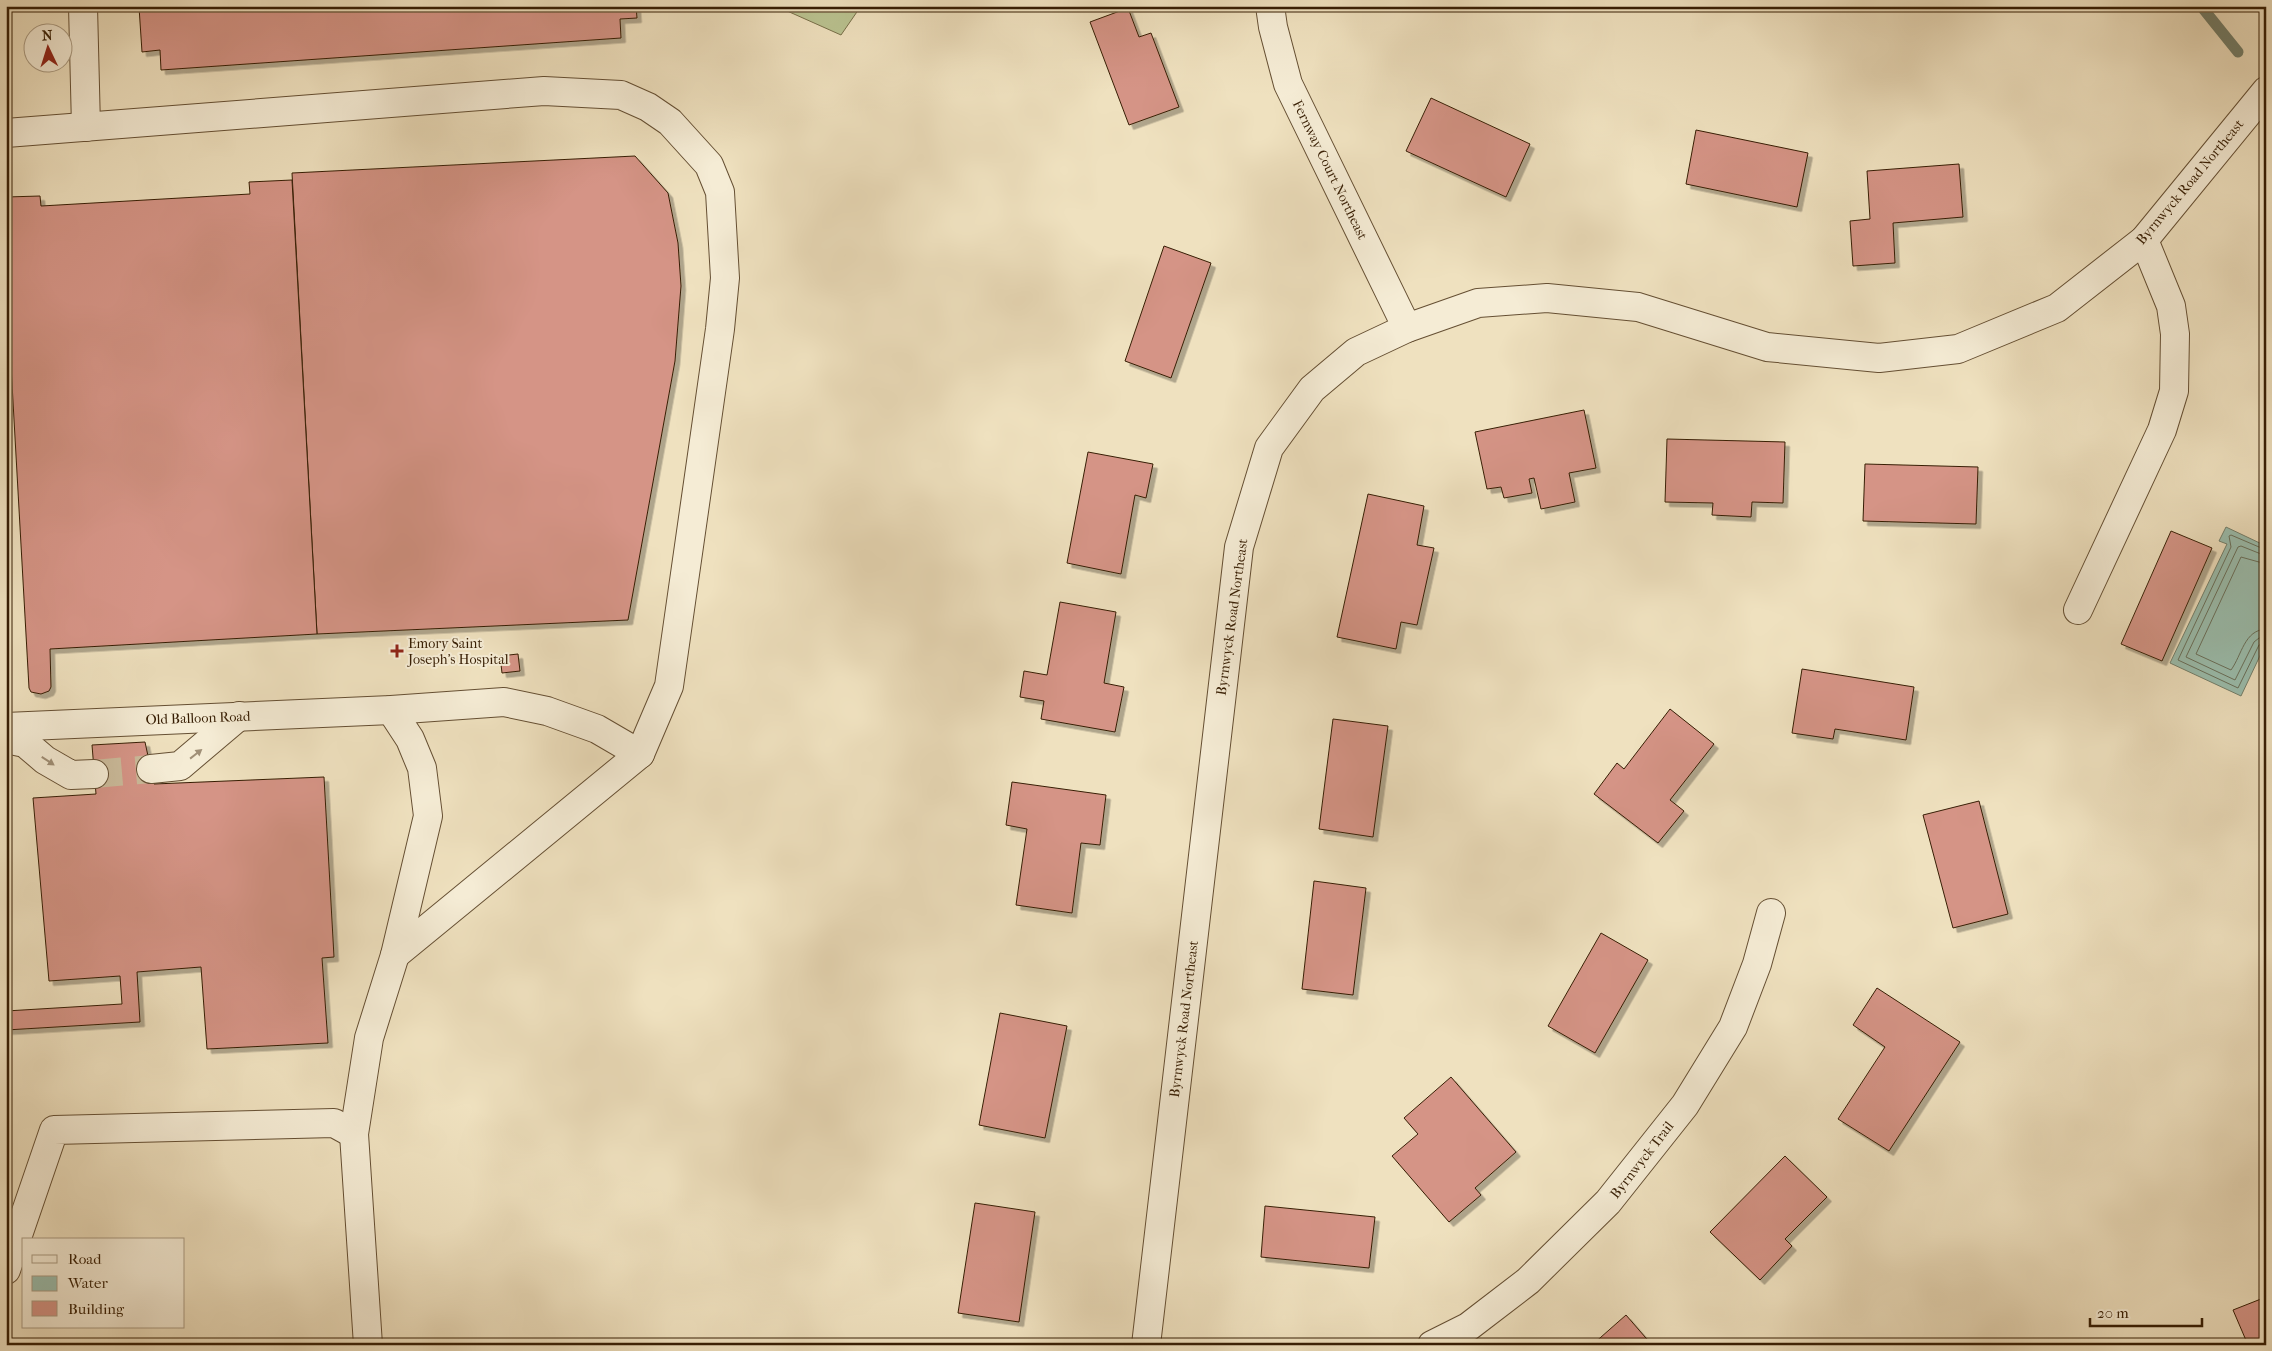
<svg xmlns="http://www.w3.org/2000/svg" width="2272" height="1351" viewBox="0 0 2272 1351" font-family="'IM FELL French Canon',serif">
  <defs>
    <filter id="shadow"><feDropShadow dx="4.5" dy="4.5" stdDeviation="0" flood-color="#0004"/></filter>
  </defs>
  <rect width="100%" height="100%" fill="#efe1bf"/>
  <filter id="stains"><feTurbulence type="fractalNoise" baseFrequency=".004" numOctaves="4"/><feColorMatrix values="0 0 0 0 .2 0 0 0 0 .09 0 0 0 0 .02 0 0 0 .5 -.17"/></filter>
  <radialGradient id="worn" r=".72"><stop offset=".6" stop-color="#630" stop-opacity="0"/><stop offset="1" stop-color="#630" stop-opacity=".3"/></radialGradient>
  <!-- green -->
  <polygon fill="#bac391" stroke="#78704a" points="776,6 861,6 841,35"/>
  <!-- water -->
  <polygon fill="#9abeae" stroke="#727e6a" points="2226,527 2266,546 2266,643 2241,696 2170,663 2227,544 2219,541"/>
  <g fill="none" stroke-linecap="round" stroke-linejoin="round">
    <!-- shore -->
    <g stroke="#686e59" stroke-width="1">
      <polyline points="2266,550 2231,535 2229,536 2231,547 2178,660 2238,688 2259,645 2266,643"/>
      <polyline points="2266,556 2241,546 2238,547 2186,657 2235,680 2254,642 2259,638 2266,637"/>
      <path d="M 2266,564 L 2241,557 L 2196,654 L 2231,670 C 2242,655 2244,630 2266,629"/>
    </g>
    <!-- stream -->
    <polyline stroke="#727e6a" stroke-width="11" points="2201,6 2238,52"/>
  </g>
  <!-- building -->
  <g fill="#d59486" stroke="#371e04" filter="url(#shadow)">
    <polygon points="154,6 636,6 637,18 620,19 621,38 161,70 160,50 142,52 139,7"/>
    <polygon points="1128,8 1139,37 1151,33 1179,107 1129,125 1090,22"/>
    <polygon points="1431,98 1530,144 1506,197 1406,151"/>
    <polygon points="1696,130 1808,153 1797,207 1686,184"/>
    <polygon points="635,156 668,193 678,243 681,286 675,361 628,620 317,634 292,173"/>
    <polygon points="1959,164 1963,217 1893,223 1895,263 1853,266 1850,221 1870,219 1867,171"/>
    <polygon points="292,180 317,634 50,649 51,687 49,691 41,694 31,692 29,688 6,276 6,197 40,196 41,206 250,194 249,182"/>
    <polygon points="1164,246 1211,263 1171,378 1125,361"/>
    <polygon points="1584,410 1596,468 1569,473 1575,502 1541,509 1534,478 1529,479 1532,493 1504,498 1501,487 1487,489 1475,432"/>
    <polygon points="1667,439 1785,442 1783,503 1752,502 1751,517 1712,515 1713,503 1665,502"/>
    <polygon points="1088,452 1153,464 1146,498 1135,495 1121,574 1067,563"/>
    <polygon points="1865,464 1978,467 1976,524 1863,521"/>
    <polygon points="1368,494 1424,506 1417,545 1434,548 1417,625 1401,622 1396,649 1337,637"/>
    <polygon points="2171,531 2212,548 2162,661 2121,644"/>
    <polygon points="1060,602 1116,612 1104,683 1124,687 1115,732 1041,719 1044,701 1020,697 1024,671 1047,675"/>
    <polygon points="518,654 520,671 502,673 500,656"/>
    <polygon points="1802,669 1914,687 1906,740 1835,729 1833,739 1792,733"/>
    <polygon points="1670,709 1714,744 1670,800 1684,811 1658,843 1594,794 1617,763 1624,769"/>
    <polygon points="1333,719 1388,726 1373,837 1319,829"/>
    <polygon points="145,742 154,784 324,777 334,957 322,958 328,1043 207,1049 201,967 137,972 140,1022 6,1030 6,1011 122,1004 120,976 49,981 33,798 96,794 92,745"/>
    <polygon points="1012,782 1106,795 1100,845 1081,843 1072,913 1016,905 1027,829 1006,825"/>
    <polygon points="1979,801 2008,914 1953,928 1923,815"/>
    <polygon points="1314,881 1366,888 1353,995 1302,989"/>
    <polygon points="1601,933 1648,960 1595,1053 1548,1026"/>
    <polygon points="1877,988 1960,1042 1889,1151 1838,1119 1885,1047 1853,1025"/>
    <polygon points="1000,1013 1067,1026 1045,1138 979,1125"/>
    <polygon points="1451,1077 1516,1152 1475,1188 1481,1195 1449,1222 1392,1156 1418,1134 1404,1118"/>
    <polygon points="1785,1156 1827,1197 1785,1239 1792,1246 1760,1280 1710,1232"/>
    <polygon points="975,1203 1035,1212 1019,1322 958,1313"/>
    <polygon points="1265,1206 1375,1217 1369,1268 1261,1257"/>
    <polygon points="2266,1297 2266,1345 2248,1345 2233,1310"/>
    <polygon points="1626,1315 1652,1345 1592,1345"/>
  </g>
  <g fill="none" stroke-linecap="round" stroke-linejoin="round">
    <!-- minor-tunnel -->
    <polyline stroke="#caba9a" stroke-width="28" stroke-dasharray="28 14" stroke-linecap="butt" points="94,774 151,769"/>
    <!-- minor casing -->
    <g stroke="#654f33" stroke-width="30">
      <g id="minor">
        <polyline points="83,6 86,127"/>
        <polyline points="1270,6 1273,27 1288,84 1407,328"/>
        <polyline points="6,133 544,91 621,95 648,107 670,122 709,165 720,192 725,278 720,329 669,686 640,754 395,955"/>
        <polyline points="2078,610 2162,430 2174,391 2175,334 2171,306 2144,240"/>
        <polyline points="6,727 391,710 504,702 547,711 597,729 640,754"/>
        <polyline points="6,739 25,743 45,760 71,775 94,774"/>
        <polyline points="151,769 180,766 239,716"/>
        <polyline points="6,1270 54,1130 334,1123 354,1134"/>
        <polyline points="368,1345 354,1134 369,1038 395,955 428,816 422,768 410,739 391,710"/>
        <polyline points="1146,1345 1239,547 1269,448 1312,389 1356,352 1407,328 1478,303 1547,298 1638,307 1767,347 1879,358 1958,349 2057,308 2144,240 2266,91"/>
        <polyline points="1432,1345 1468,1327 1528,1281 1608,1202 1685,1105 1733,1027 1757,964 1771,913"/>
      </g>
    </g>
    <!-- minor -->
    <use href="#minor" stroke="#f5ecd5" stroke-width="28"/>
  </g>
  <!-- one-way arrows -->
  <defs><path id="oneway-solid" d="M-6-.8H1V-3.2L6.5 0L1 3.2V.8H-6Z" transform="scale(1.25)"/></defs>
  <g fill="#a08f77">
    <use href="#oneway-solid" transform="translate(196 754) rotate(-38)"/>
    <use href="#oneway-solid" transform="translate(48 761) rotate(33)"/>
  </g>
  <!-- markers -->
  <path fill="#8f2418" stroke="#f5ecd5" stroke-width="2" d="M394.5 643.5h5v5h5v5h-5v5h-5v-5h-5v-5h5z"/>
  <g text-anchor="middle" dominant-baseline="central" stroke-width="4" stroke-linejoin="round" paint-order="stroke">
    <!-- street labels -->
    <g font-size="14" fill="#371e04" stroke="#f5ecd5">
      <text transform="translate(1330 170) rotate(64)">Fernway Court Northeast</text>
      <text transform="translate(2190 182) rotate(-50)">Byrnwyck Road Northeast</text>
      <text transform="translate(1232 617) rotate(-82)">Byrnwyck Road Northeast</text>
      <text transform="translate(198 718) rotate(-2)">Old Balloon Road</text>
      <text transform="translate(1184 1019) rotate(-83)">Byrnwyck Road Northeast</text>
      <text transform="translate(1642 1160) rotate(-52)">Byrnwyck Trail</text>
    </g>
    <!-- poi labels -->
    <g font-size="14" fill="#371e04" stroke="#f5ecd5" text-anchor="start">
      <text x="408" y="643">Emory Saint<tspan x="408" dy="16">Joseph's Hospital</tspan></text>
    </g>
  </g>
  <!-- margin -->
  <rect width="2272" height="1351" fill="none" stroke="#efe1bf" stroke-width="25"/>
  <rect x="8" y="8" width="2257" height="1336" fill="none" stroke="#371e04" stroke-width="2.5"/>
  <rect x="12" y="12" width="2247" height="1326" fill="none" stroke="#371e04"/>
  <!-- legend -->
  <rect x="22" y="1238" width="162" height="90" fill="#f5ecd5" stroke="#a99a81"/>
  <rect x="32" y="1255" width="25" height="8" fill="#f5ecd5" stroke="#a99a81"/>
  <text x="68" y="1264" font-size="15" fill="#371e04">Road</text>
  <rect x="32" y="1276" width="25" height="15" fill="#9abeae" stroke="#a99a81"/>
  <text x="68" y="1288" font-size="15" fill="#371e04">Water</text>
  <rect x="32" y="1301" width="25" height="15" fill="#d59486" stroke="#a99a81"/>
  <text x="68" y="1314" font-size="15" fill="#371e04">Building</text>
  <!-- north arrow -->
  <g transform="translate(48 48) rotate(356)"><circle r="24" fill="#f5ecd5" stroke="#a99a81"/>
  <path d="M0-4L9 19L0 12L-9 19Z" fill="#8f2418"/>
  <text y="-8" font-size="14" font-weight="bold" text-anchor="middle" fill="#371e04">N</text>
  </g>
  <!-- scale -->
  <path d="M2090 1318v8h112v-8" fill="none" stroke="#371e04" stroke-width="2.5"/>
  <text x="2097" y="1318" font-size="15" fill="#371e04" stroke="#f5ecd5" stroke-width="4" paint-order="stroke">20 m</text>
  <rect width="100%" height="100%" filter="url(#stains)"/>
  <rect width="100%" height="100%" fill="url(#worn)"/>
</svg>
